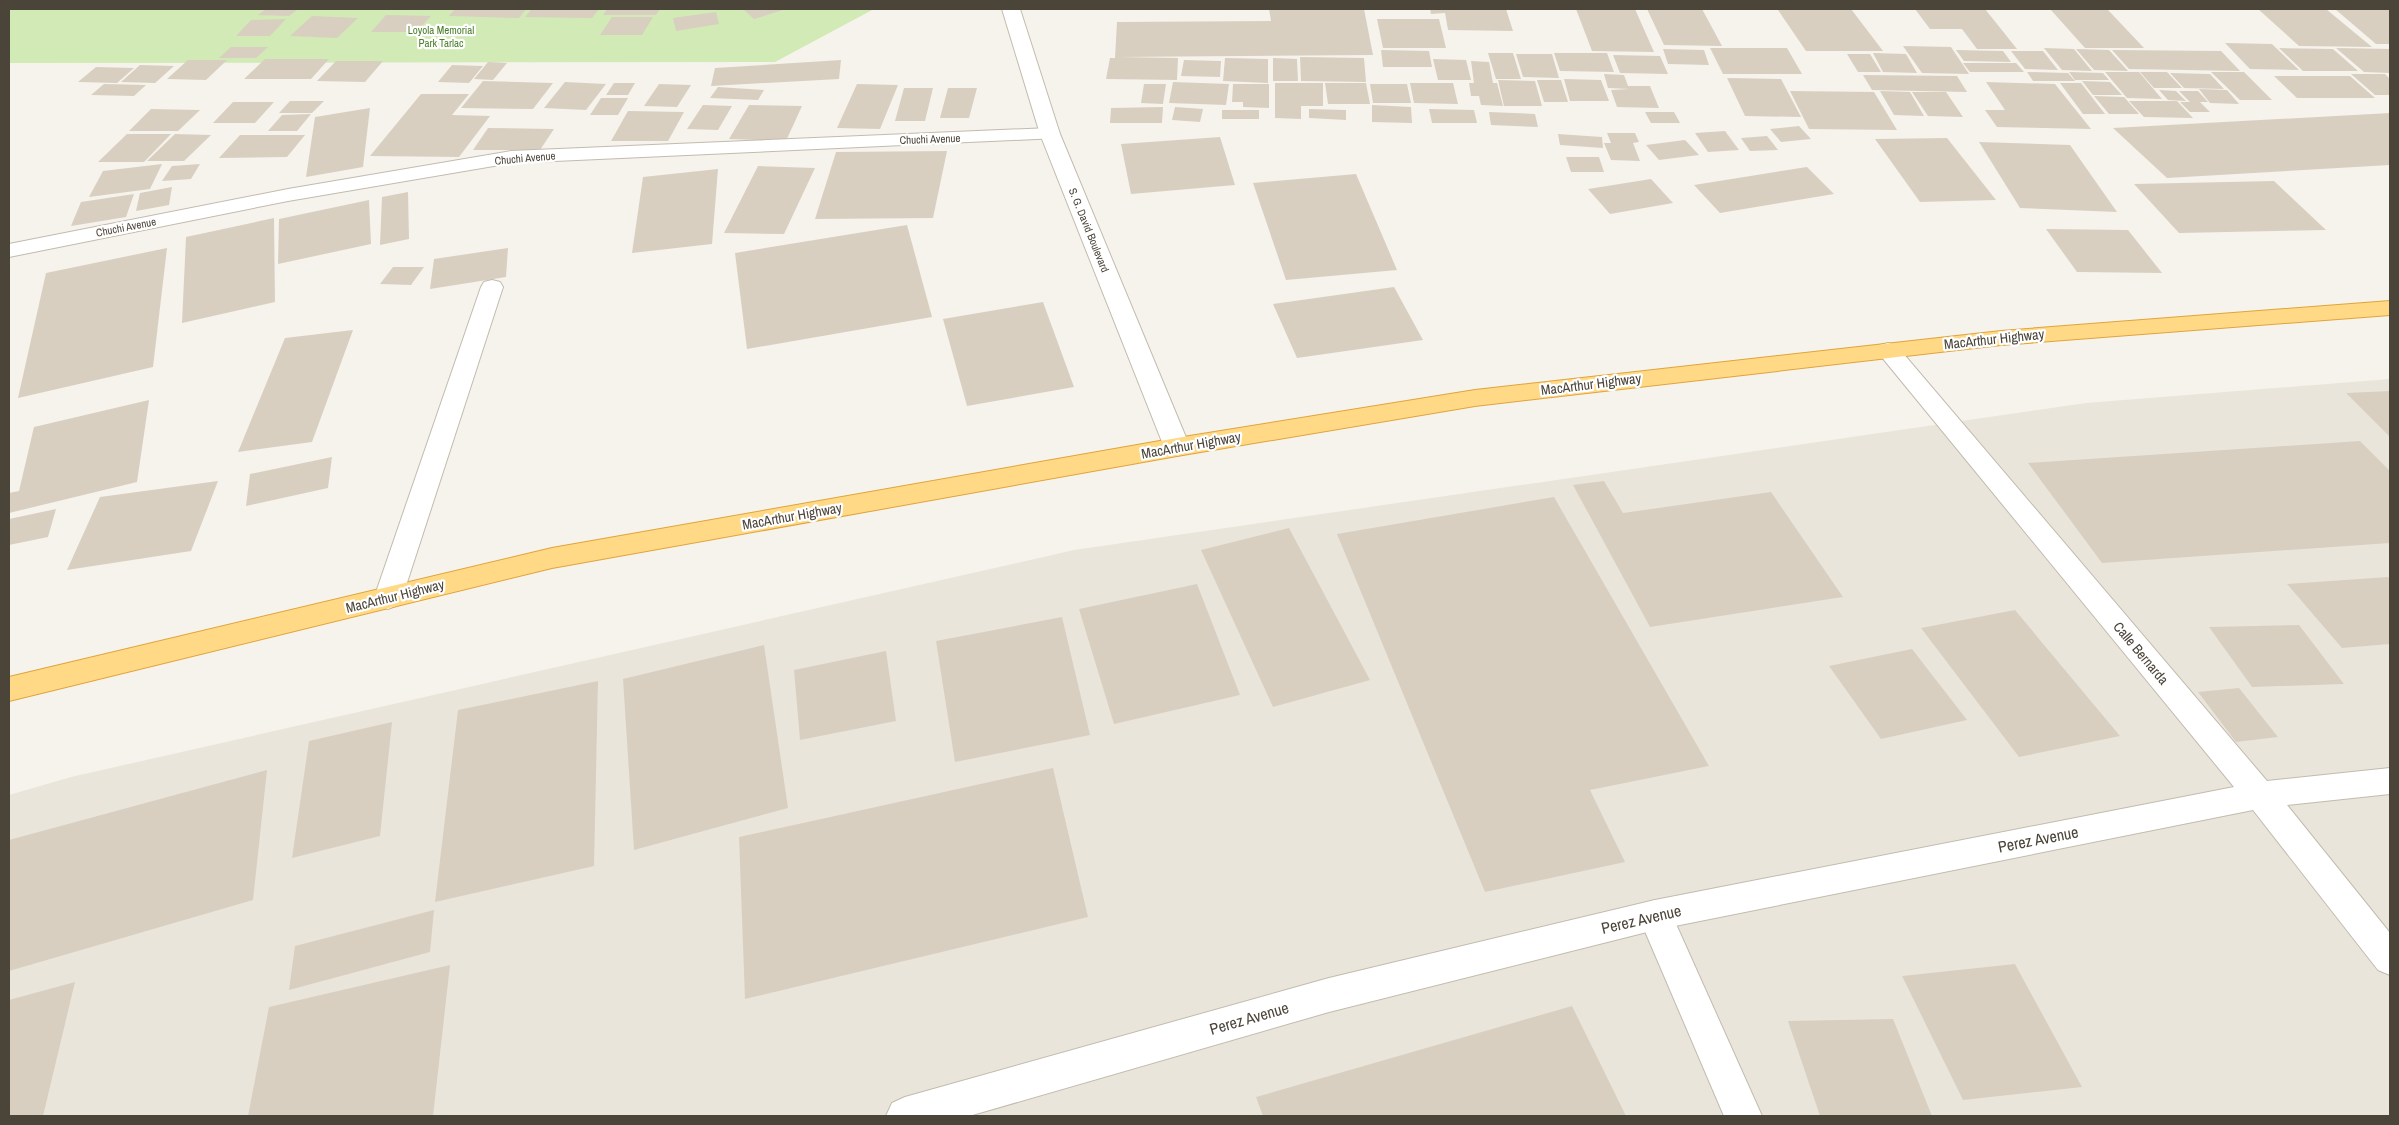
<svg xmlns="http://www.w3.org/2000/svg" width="2399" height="1125" viewBox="0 0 2399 1125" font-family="'Archivo Narrow',sans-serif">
  <rect width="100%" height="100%" fill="#f6f3ec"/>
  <!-- residential -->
  <polygon fill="#eae5da" points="2390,379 2390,1116 9,1116 9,795 71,777 1074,550 2086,403"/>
  <!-- green -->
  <polygon fill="#d2eab5" points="9,9 874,9 775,62 9,63"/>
  <!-- building -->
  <g fill="#d8cfc1">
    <polygon points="266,9 298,9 289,16 258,15"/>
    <polygon points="455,9 526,9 519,18 449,16"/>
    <polygon points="532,9 599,9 592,18 525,17"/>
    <polygon points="607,9 660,9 656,15 603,15"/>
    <polygon points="743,9 786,9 754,19"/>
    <polygon points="1269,9 1364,9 1373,55 1118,57 1178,58 1177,80 1106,79 1110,58 1115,58 1117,22 1271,21"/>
    <polygon points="1430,9 1506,9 1513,31 1448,30 1445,13 1431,14"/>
    <polygon points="1576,9 1635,9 1654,52 1592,51"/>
    <polygon points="1647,9 1702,9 1722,46 1664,45"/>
    <polygon points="1851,9 1883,51 1806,51 1778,10"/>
    <polygon points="1915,9 1985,9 2017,49 1977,49 1962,29 1930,29"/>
    <polygon points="2258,9 2326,9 2372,47 2299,46"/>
    <polygon points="2335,9 2390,9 2390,44 2376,44"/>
    <polygon points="2051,10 2108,10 2144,48 2085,48"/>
    <polygon points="716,12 719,24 676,31 673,18"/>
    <polygon points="386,15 431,16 416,32 371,32"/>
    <polygon points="312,16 358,18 337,38 290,36"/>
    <polygon points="612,17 653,17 642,35 600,35"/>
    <polygon points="286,19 270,36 236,36 251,20"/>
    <polygon points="1377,19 1439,19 1446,48 1383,48"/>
    <polygon points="2225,43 2272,44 2299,70 2250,69"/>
    <polygon points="1903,46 1951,47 1969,74 1922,73"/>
    <polygon points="231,47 268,47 256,58 219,58"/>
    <polygon points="1710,48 1787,48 1802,74 1723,74"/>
    <polygon points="2044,48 2074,49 2092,71 2062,70"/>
    <polygon points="2279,48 2333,49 2358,71 2303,71"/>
    <polygon points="2336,48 2390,49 2390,73 2364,72"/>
    <polygon points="1663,49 1704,50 1709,65 1668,64"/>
    <polygon points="2076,49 2109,50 2128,71 2094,70"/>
    <polygon points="1381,50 1429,51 1432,67 1383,67"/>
    <polygon points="1956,50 2003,51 2011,62 1964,61"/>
    <polygon points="2112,50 2221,51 2240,71 2129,69"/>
    <polygon points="2011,51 2043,51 2058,70 2025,69"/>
    <polygon points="1488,53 1513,53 1521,79 1496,79"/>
    <polygon points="1554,53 1607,53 1614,72 1560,71"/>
    <polygon points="1873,53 1906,54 1917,73 1883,72"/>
    <polygon points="1516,54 1552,54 1559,78 1523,77"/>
    <polygon points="1847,54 1870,54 1881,72 1858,72"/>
    <polygon points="1613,55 1660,56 1668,74 1620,73"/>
    <polygon points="1300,57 1364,58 1366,82 1301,81"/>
    <polygon points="1225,58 1268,59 1268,83 1223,81"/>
    <polygon points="1273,58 1297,59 1298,81 1273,81"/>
    <polygon points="265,59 329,59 311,79 244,79"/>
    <polygon points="1433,59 1466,60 1471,80 1438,80"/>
    <polygon points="188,60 227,60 206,80 167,79"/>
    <polygon points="841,60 839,79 711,86 715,68"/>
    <polygon points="1184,60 1221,61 1220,77 1181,76"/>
    <polygon points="336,61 383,61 365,82 317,81"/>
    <polygon points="1471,61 1489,62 1493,83 1497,83 1503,106 1481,105 1479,96 1471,96 1469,83 1474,83"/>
    <polygon points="488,62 507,63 493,80 474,79"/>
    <polygon points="1963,63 2016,63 2024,72 1970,72"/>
    <polygon points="140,65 174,66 155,83 121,82"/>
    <polygon points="452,65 483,66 469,83 438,82"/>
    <polygon points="96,67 134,68 117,83 78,82"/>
    <polygon points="2027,72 2068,73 2075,81 2033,81"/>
    <polygon points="2069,72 2103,73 2109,80 2075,80"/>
    <polygon points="2105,72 2139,72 2162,99 2127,98"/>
    <polygon points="2140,72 2167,72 2182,88 2154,88"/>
    <polygon points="2211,72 2244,72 2272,100 2240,100"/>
    <polygon points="2170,73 2210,74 2224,89 2184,88"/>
    <polygon points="1604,74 1624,75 1628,86 1650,86 1659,108 1617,107 1611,90 1629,89 1608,88"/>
    <polygon points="2351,74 2385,74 2390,79 2390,95 2375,95"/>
    <polygon points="1863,75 1957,76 1967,92 1872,90"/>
    <polygon points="2274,76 2350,76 2375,98 2297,98"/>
    <polygon points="1727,78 1781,79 1801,117 1745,116"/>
    <polygon points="1564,79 1601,80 1609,101 1570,101"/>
    <polygon points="1498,80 1535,81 1542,106 1504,106"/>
    <polygon points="1537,80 1561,80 1568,102 1544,102"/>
    <polygon points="483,81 553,83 533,109 461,108"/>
    <polygon points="2082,81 2110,82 2122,95 2093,95"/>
    <polygon points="565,82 606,84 586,110 544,108"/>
    <polygon points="1173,82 1229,84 1226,105 1169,103"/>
    <polygon points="1986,82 2055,84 2091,129 1997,127 1985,110 2005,110"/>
    <polygon points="614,83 635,83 628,95 606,95"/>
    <polygon points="1275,83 1323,83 1323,106 1301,106 1301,119 1275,118"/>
    <polygon points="1325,83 1366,83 1370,104 1328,104"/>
    <polygon points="1410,83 1453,83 1458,104 1414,103"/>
    <polygon points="2060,83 2081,83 2105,114 2083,114"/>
    <polygon points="104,84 146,85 134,96 91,95"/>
    <polygon points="659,84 691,85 677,107 644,106"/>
    <polygon points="857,84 898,85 880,129 837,128"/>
    <polygon points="1144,84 1166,84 1163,104 1141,103"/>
    <polygon points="1233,84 1269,84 1269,108 1243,107 1243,102 1232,102"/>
    <polygon points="1370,84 1407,84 1411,103 1373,103"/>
    <polygon points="718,87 764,90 758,100 710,98"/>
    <polygon points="904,88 933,88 925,121 895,121"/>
    <polygon points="948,88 977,88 969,118 940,118"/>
    <polygon points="2199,89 2227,90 2239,104 2210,103"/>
    <polygon points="2159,90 2176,91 2186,101 2168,100"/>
    <polygon points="1790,91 1874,92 1897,130 1809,129"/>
    <polygon points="1880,91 1910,92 1924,116 1894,115"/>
    <polygon points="2179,91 2198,91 2208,102 2200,102 2210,112 2190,112 2180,102 2190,102"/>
    <polygon points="1912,92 1946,92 1963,117 1928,116"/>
    <polygon points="421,94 469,94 452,115 490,116 459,157 370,156"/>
    <polygon points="2094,96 2124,97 2139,114 2109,114"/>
    <polygon points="601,98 628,98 618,115 590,115"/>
    <polygon points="290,101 324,101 312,113 279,113"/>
    <polygon points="2129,101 2177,101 2193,118 2144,117"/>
    <polygon points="233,102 274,102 255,123 213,123"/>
    <polygon points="703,105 732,106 718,130 687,129"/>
    <polygon points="749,105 802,106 786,141 729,139"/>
    <polygon points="1372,105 1411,107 1412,123 1372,122"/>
    <polygon points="1163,107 1162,123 1110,123 1111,108"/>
    <polygon points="1175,107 1203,109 1200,122 1172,120"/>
    <polygon points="370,108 363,167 306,177 315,117"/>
    <polygon points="151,109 200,110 178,131 129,131"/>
    <polygon points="1309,109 1346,110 1346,120 1309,118"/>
    <polygon points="1429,109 1474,110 1477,123 1432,123"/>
    <rect x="1222" y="110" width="37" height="9"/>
    <polygon points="628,111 684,112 668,141 611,141"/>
    <polygon points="1489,112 1535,114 1538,127 1491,125"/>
    <polygon points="1645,112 1674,112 1680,123 1651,123"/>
    <polygon points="2390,113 2390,165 2167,178 2113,128"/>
    <polygon points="311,114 297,131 268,131 282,115"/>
    <polygon points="1799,126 1811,139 1781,142 1770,129"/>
    <polygon points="488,128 554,129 540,150 473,150"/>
    <polygon points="1725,131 1739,150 1708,152 1695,133"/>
    <polygon points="1607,133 1635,133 1639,142 1633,143 1640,161 1611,160 1604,143 1611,143"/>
    <polygon points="127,134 171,134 144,162 98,162"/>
    <polygon points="175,134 211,135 184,161 147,161"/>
    <polygon points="1558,134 1602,137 1603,148 1560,145"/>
    <polygon points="240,135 305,135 287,157 219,158"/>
    <polygon points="1767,136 1778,150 1750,151 1741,138"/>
    <polygon points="1220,137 1235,185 1131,194 1121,144"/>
    <polygon points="1947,138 1996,200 1920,202 1875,139"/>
    <polygon points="1685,140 1699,155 1659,160 1646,145"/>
    <polygon points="1979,142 2070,145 2117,212 2020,208"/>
    <polygon points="947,151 933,218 815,219 836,152"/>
    <polygon points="1566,157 1599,157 1604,172 1571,172"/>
    <polygon points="162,164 150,189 89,197 103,171"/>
    <polygon points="200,164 191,179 162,181 172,166"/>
    <polygon points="758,166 815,168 784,234 724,233"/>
    <polygon points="1807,167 1834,194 1720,213 1694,185"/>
    <polygon points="718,169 712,244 632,253 643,177"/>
    <polygon points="1356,174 1397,270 1286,280 1253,183"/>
    <polygon points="1651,179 1673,203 1610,214 1588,189"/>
    <polygon points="2274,181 2326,230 2179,233 2134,184"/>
    <polygon points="172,187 169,205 136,211 140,193"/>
    <polygon points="408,192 409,239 380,245 382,197"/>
    <polygon points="134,194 126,217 71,226 81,202"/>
    <polygon points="369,200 371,244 278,264 279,219"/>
    <polygon points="274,218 275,302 182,323 186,237"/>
    <polygon points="907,225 932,317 747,349 735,253"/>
    <polygon points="2046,229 2128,230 2162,273 2077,272"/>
    <polygon points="167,248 153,367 18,398 46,273"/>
    <polygon points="508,248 506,277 430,289 434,259"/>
    <polygon points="393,267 424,267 411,285 380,284"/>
    <polygon points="1394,287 1423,340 1297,358 1273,304"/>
    <polygon points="1043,302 1074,387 967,406 943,319"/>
    <polygon points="353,330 312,442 238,452 285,338"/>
    <polygon points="2390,391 2390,437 2346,393"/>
    <polygon points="149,400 137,482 9,513 9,493 19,491 34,427"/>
    <polygon points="2360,441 2390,471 2390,543 2102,563 2028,463"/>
    <polygon points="332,457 328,488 246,506 250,474"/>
    <polygon points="218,481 191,551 67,570 100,497"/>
    <polygon points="1604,481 1623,513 1771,492 1843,597 1650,627 1573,485"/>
    <polygon points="1554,497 1709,766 1590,790 1625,862 1485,892 1337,534"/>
    <polygon points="56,509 48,537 9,545 9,519"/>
    <polygon points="1289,528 1370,680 1273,707 1201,550"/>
    <polygon points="2388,577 2390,579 2390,644 2342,648 2287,584"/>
    <polygon points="1197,584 1240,695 1114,724 1079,609"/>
    <polygon points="2015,610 2120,736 2019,757 1921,628"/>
    <polygon points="1062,617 1090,735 955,762 936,641"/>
    <polygon points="2299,625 2344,684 2252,687 2209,627"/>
    <polygon points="764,645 788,808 634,850 623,679"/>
    <polygon points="1912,649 1967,720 1881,739 1829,666"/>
    <polygon points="886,651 896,721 800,740 794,670"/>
    <polygon points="598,681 594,866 435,902 458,710"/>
    <polygon points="2239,688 2278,737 2236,742 2198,692"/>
    <polygon points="392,722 380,836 292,858 309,741"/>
    <polygon points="1053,768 1088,917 745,999 739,837"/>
    <polygon points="267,770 253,900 9,971 9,840"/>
    <polygon points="434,910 430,952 289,990 295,946"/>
    <polygon points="2015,964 2082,1087 1963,1100 1902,976"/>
    <polygon points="450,965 433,1116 248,1116 269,1007"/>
    <polygon points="75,982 43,1116 9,1116 9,1000"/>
    <polygon points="1572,1006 1626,1116 1263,1116 1256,1097"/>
    <polygon points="1893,1019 1932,1116 1820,1116 1788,1021"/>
  </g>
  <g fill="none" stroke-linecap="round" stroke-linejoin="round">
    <!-- service casing -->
    <g stroke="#c2bbae" stroke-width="2">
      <g id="service">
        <polygon points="492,280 500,282 503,287 402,598 398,605 388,609 378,605 374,598 481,287 484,282"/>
        <polygon points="1655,900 1667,904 1762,1116 1724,1116 1638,915 1643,904"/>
      </g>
    </g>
    <!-- minor casing -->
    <g stroke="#c2bbae" stroke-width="2">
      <g id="minor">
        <polygon points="1050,128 1057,130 1060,134 1057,138 511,163 288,201 9,257 9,244 288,189 511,151"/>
        <polygon points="1888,343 1896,345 2267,781 2390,768 2390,794 2287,805 2390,933 2390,975 2378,970 2253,810 1655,930 1329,1012 969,1116 886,1116 892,1103 905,1097 1329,978 1655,900 2234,787 1880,355 1876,350 1880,345"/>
      </g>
    </g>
    <!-- tertiary casing -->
    <g stroke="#c2bbae" stroke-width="2">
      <polygon id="tertiary" points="1002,9 1020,9 1060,134 1190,447 1186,453 1177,456 1168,453 1164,447 1040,134"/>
    </g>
    <!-- trunk casing -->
    <g stroke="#e0a43c" stroke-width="2">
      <polygon id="trunk" points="2390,301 2390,315 2001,345 1475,406 1177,456 552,568 9,701 9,677 552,548 1177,438 1475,390 2001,331"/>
    </g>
    <!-- service -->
    <use href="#service" fill="#fff" fill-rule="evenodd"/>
    <!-- minor -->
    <use href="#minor" fill="#fff" fill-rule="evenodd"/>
    <!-- tertiary -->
    <use href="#tertiary" fill="#fff" fill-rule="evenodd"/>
    <!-- trunk -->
    <use href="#trunk" fill="#ffd985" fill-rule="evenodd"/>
  </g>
  <g text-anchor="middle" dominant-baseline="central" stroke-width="4.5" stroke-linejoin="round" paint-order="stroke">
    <!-- far-park labels -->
    <g font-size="11" fill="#4a7f2a" stroke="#fff">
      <text x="441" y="30">Loyola Memorial<tspan x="441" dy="13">Park Tarlac</tspan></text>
    </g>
    <!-- far-street labels -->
    <g font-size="11" fill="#4b4439" stroke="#fff">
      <text transform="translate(930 139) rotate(-2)">Chuchi Avenue</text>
      <text transform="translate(525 158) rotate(-5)">Chuchi Avenue</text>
      <text transform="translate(126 227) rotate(-11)">Chuchi Avenue</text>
      <text transform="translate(1089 230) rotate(68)">S. G. David Boulevard</text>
    </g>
    <!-- street labels -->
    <g font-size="14" fill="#4b4439" stroke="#fff">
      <text transform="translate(1994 339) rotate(-6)">MacArthur Highway</text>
      <text transform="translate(1591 384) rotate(-7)">MacArthur Highway</text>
      <text transform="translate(1191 445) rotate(-10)">MacArthur Highway</text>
      <text transform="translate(792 516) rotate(-10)">MacArthur Highway</text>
      <text transform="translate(395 596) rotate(-14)">MacArthur Highway</text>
      <text transform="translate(2141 653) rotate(50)">Calle Bernarda</text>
    </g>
    <!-- near-street labels -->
    <g font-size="16" fill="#4b4439" stroke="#fff">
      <text transform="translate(2038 839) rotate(-11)">Perez Avenue</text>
      <text transform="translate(1641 919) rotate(-13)">Perez Avenue</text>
      <text transform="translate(1249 1018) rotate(-16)">Perez Avenue</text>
    </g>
  </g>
  <!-- border -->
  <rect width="2399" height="1125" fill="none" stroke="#4b4439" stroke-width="20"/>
</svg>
